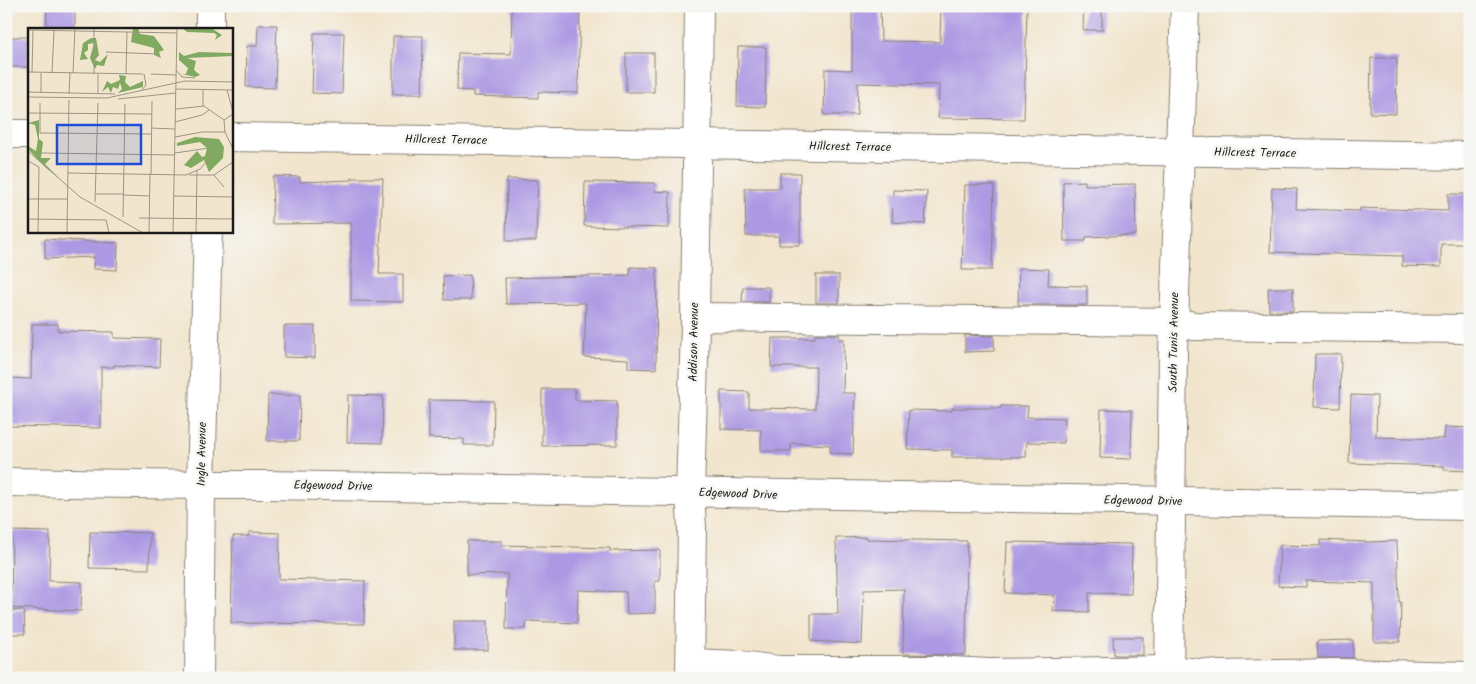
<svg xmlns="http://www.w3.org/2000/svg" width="1476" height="684" viewBox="0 0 1476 684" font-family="Kalam,sans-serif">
  <rect width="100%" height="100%" fill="#f6f6f2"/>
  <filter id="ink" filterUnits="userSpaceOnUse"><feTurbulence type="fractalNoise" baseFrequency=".02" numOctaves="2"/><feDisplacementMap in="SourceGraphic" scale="10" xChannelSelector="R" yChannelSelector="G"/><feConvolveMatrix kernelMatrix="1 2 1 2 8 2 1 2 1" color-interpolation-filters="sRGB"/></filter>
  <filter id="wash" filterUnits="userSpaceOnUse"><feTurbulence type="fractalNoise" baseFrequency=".0096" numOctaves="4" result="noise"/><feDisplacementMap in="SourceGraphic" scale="20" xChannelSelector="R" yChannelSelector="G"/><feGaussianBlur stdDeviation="1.12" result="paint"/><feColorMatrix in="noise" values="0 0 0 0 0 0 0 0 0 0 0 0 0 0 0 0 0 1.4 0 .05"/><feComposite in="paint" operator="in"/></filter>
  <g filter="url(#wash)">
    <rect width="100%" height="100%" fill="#f2e5cd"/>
    <g id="blocks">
      <!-- building -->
      <g fill="#ac99e3">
        <polygon points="47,6 75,6 75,29 46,29"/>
        <polygon points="512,6 580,6 578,93 538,92 538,98 473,96 473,91 457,90 458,53 511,54"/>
        <polygon points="852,6 880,6 881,41 940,42 941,6 1027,6 1024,119 938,118 939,85 858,83 857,115 824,115 825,69 852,70"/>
        <polygon points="1084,6 1102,6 1102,30 1083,30"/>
        <polygon points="258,25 277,25 275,88 246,87 247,46 257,46"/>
        <polygon points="314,33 344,33 342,94 312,93"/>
        <polygon points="393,36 423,36 422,94 393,94"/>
        <rect x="6" y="37" width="23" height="30"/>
        <polygon points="738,47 766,47 765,107 737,106"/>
        <rect x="626" y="53" width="28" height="39"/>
        <polygon points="1371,58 1397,58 1396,114 1370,113"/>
        <polygon points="780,173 800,173 800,245 779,245 779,236 746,236 745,188 780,188"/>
        <polygon points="273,176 300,177 300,182 352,180 352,178 383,178 379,274 403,274 403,302 351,301 351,223 272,224"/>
        <polygon points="507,179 538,180 536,241 506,241"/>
        <polygon points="1085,181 1085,185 1135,184 1136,235 1086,237 1086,241 1064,241 1063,182"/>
        <polygon points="585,182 655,183 654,191 670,192 669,228 584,226"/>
        <polygon points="965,185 994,185 992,270 962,270"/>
        <polygon points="1272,188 1297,189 1296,209 1360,211 1360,208 1448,211 1448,194 1470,194 1470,244 1441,244 1441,267 1402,266 1402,256 1270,252"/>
        <polygon points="893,190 927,191 925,224 892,222"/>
        <polygon points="45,239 118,243 117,270 93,269 94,257 45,259"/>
        <polygon points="630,267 657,268 656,369 628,368 628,359 584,357 586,303 506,304 505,278 630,275"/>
        <polygon points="1019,268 1049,269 1048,285 1087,286 1087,305 1018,305"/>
        <polygon points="470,275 471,300 444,300 443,276"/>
        <rect x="816" y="275" width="23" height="28"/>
        <polygon points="743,287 769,287 769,302 742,302"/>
        <polygon points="1268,288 1293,288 1293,311 1269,311"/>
        <polygon points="32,324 58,324 58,331 114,332 114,338 160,339 159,367 114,365 114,367 101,367 101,428 9,426 10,378 31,379"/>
        <polygon points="284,326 315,326 315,358 284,357"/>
        <polygon points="815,334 839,334 839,339 844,339 843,393 855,393 853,454 830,453 830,445 791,443 791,451 761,451 761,430 721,429 721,391 749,392 749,408 815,409 816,367 771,367 772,338 815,338"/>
        <polygon points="965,335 994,336 994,351 965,352"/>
        <polygon points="1315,354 1341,354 1340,408 1314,407"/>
        <polygon points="542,389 575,389 575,400 617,401 617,445 542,446"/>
        <polygon points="268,395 300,395 299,441 267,441"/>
        <polygon points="348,395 383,396 382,443 347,442"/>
        <polygon points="1351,395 1377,396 1376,437 1444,439 1445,427 1470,428 1470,471 1444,470 1444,466 1349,463"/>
        <polygon points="429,400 494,401 493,445 464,445 464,439 429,438"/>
        <polygon points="1001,406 1028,406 1027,417 1065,418 1064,443 1027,442 1026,457 952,457 952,450 907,449 909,410 952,411 952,408 1001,408"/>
        <polygon points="1101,409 1132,410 1131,459 1100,458"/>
        <polygon points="12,531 50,532 49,581 82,582 81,611 11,608"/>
        <polygon points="90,532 150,533 149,569 89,568"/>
        <polygon points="249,532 280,533 279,579 365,581 364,624 231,623 233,536 249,536"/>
        <polygon points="867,537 867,539 967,541 966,655 903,654 904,589 864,590 862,644 811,641 811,614 838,614 836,538"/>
        <polygon points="1320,540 1368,542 1397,541 1399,602 1401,602 1400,642 1374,642 1374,583 1306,581 1306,587 1278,586 1280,545 1320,546"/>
        <polygon points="467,541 502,541 502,545 610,548 610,551 660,550 660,581 655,581 655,613 627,614 626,592 578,590 577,623 526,621 526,629 506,629 507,574 467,575"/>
        <polygon points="1007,542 1132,544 1131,594 1089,593 1089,612 1053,611 1054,595 1005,593"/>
        <polygon points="24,610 25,634 6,634 6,611"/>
        <rect x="454" y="621" width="34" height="29"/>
        <polygon points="1113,637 1143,637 1143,655 1114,655"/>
        <polygon points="1353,640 1353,658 1318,658 1317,641"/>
      </g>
    </g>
  </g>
  <g filter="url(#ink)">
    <use href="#blocks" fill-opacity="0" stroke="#878074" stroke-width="1"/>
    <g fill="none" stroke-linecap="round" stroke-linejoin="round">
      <!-- minor casing -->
      <g stroke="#878074" stroke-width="30">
        <g id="minor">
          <polyline points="210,29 210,6"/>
          <polyline points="6,134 29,134"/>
          <polyline points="231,137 1470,156"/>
          <polyline points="695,317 1174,322 1194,326 1470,329"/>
          <polyline points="6,482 201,485 267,485 1470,506"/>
          <polyline points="691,663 740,665 778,670 933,670 989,673 1169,670 1219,675 1341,673 1470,676"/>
          <polyline points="199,678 201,485 208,231"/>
          <polyline points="690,678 692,527 690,493 695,325 699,6"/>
          <polyline points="1169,678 1173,353 1185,6"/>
        </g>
      </g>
      <!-- minor -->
      <use href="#minor" stroke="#fff" stroke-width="28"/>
    </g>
  </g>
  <g text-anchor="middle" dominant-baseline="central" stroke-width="5" stroke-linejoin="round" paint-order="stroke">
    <!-- street labels -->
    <g font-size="12" fill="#1c1c1c" stroke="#f6f6f2">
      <text transform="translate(446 140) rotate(1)">Hillcrest Terrace</text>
      <text transform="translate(850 147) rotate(1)">Hillcrest Terrace</text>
      <text transform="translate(1255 153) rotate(1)">Hillcrest Terrace</text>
      <text transform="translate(694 342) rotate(-89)">Addison Avenue</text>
      <text transform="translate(1174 342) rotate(-89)">South Tunis Avenue</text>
      <text transform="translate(202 454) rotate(-89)">Ingle Avenue</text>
      <text transform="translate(333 486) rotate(1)">Edgewood Drive</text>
      <text transform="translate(738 494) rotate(2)">Edgewood Drive</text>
      <text transform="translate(1143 501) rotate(1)">Edgewood Drive</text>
    </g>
  </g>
  <!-- overview -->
  <g transform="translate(28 28)">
    <rect width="205" height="205" fill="#f2e5cd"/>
    <path d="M 105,0 L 110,0 L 112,6 L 126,8 L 136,22 L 131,24 L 133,30 L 126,27 L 126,20 L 103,14 ZM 154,0 L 183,0 L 194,7 L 187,12 L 189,7 L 186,5 L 159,4 ZM 63,10 L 68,10 L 71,27 L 67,32 L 72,34 L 80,26 L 76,38 L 69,37 L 67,41 L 62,30 L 66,15 L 60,16 L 60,22 L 56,25 L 60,31 L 52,32 L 55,15 ZM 151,24 L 156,28 L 171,24 L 205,25 L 205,28 L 159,30 L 168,33 L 166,42 L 172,47 L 167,49 L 154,46 L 158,46 L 160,40 L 151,32 ZM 91,47 L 98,48 L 97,54 L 102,59 L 115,53 L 115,59 L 90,65 L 94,61 L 92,55 L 90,61 L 85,59 L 83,65 L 80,59 L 74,64 L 79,53 L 83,56 L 92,52 ZM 11,92 L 11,111 L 15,114 L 13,130 L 23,130 L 17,136 L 30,149 L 18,140 L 0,121 L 0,118 L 8,123 L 10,111 L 7,97 L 0,95 ZM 167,109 L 191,111 L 196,119 L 195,130 L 181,144 L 176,132 L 163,140 L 156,137 L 169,123 L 174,129 L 177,128 L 179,120 L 172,114 L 149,118 L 149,115 Z" fill="#81aa61"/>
    <path fill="none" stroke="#9c9586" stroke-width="1" d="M 0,2 L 149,5M 78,24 L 130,26M 148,42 L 154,49 L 167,50M 0,44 L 115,46M 4,44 L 5,2M 24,45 L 26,3M 45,45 L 47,0M 66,46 L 66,0M 98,46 L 99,4M 123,46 L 148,47M 148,61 L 205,62M 175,62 L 175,78M 199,62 L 205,84M 113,63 L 118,57 L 116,46M 0,64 L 87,66M 13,65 L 13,45M 41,66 L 42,45M 70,66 L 70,46M 0,69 L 79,70 L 157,53 L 205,54M 90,71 L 148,65M 12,75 L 12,105 L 123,106M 148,81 L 176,78 L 196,92 L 205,86M 0,85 L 124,86M 196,92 L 197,104 L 205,121M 147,94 L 174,87 L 181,82M 123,100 L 147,101M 147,109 L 174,104 L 197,104M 0,123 L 52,169 L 115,205M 13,125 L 147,127M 0,133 L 11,139 L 10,205M 40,145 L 158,147 L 172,141 L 186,125 L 181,120 L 147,125M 123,146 L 124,73M 161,147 L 186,147 L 205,134M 186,147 L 196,159M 68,166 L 95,166M 95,167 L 122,168M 146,168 L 205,169M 0,171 L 39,171M 67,174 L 70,75M 95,189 L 97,76M 111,190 L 205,191M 0,191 L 78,192 L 81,205M 39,205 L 41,72M 121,205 L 122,146M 145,205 L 149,0M 168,205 L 169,143"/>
    <path fill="#1d4ed8" fill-opacity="0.15" stroke="#1d4ed8" stroke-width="2.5" d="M 29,97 L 113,97 L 113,136 L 29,136 Z"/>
    <rect width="205" height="205" fill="none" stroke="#1c1c1c" stroke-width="2.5"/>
  </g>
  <!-- margin -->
  <rect width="1476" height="684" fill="none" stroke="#f6f6f2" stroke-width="25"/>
</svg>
